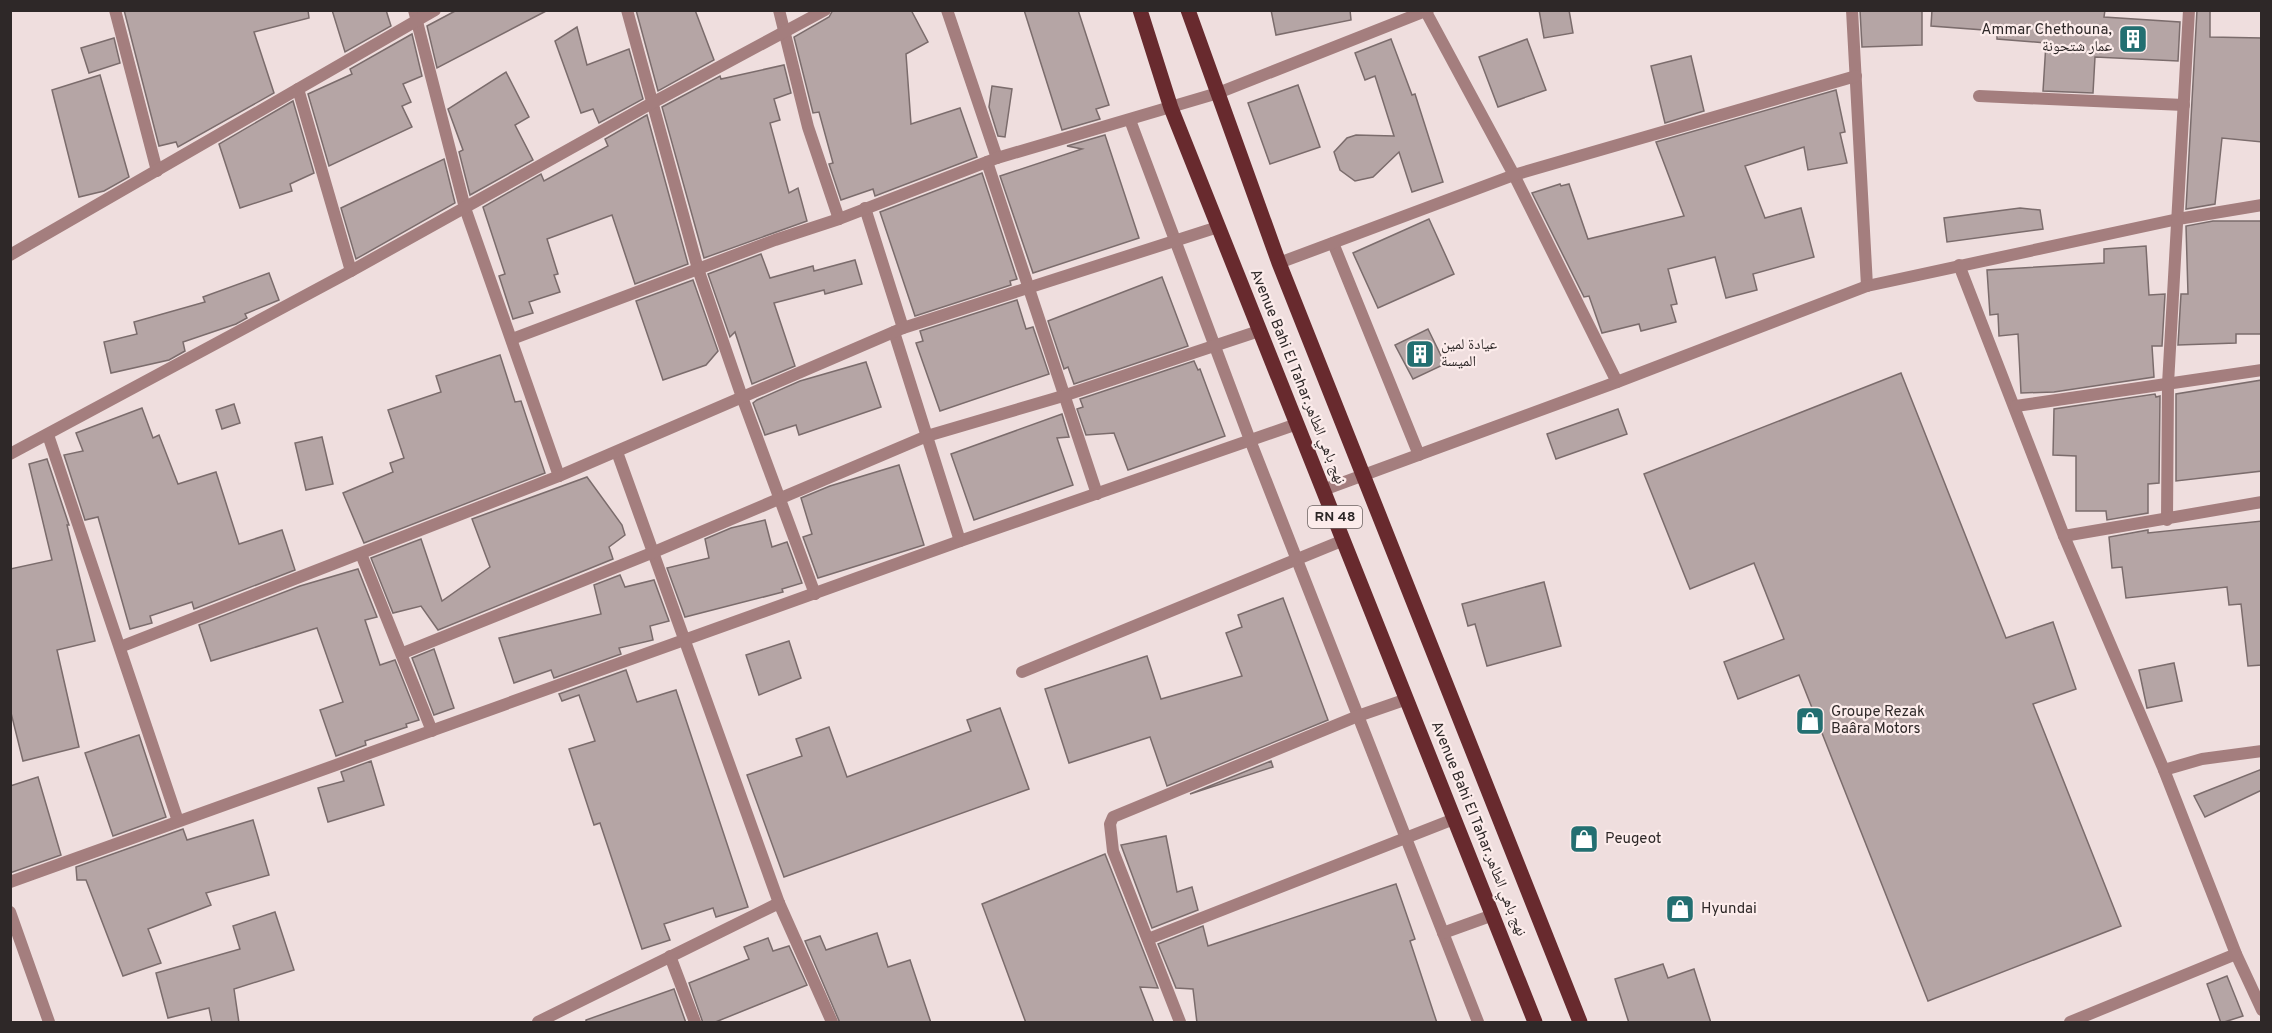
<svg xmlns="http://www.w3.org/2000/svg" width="2272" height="1033" viewBox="0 0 2272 1033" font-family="Overpass,'Noto Naskh Arabic',sans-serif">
  <rect width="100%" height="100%" fill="#efdede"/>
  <!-- building -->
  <g fill="#b5a5a5" stroke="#7b6c6c" stroke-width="1.5">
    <polygon points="124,10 308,10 309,18 254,32 274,93 178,147 176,142 159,146"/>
    <polygon points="332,10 386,10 391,26 345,52"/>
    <polygon points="457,10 548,10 437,68 427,26"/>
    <polygon points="636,10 695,10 714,60 658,91"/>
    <polygon points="833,10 911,10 928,42 906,54 911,124 960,108 977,157 875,196 873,189 841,200 829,164 833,163 819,112 813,113 794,37 829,17"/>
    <polygon points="1024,10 1078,10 1109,105 1096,109 1100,119 1062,130"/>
    <polygon points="1271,10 1350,10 1351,20 1276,35"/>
    <polygon points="1539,10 1569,10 1573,33 1544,38"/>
    <polygon points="1860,10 1922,10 1922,45 1862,47"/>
    <polygon points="1932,10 2105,10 2104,17 2180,22 2178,61 2095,57 2093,93 2043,91 2046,43 1997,39 1997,31 1931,26"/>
    <polygon points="2197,10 2210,10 2210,37 2262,38 2262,142 2222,138 2215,204 2186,209"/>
    <polygon points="577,27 587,65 629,49 643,99 599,123 593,109 581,113 555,41"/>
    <polygon points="412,34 422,76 403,84 411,102 402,106 412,127 329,166 308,94 352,74 350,69"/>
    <polygon points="114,38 120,63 89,73 81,48"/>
    <polygon points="1391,39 1412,95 1415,94 1443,182 1412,192 1399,152 1373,177 1355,181 1340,170 1334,152 1347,138 1356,135 1394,136 1375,76 1365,80 1355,53"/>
    <polygon points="1527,39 1546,90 1498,107 1479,57"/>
    <polygon points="1691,56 1704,111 1665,123 1651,66"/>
    <polygon points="784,65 791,93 774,99 780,120 770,123 789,193 798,188 807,221 704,258 662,107 720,76 721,79"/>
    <polygon points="506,72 529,117 515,125 533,160 470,195 459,152 463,150 448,109"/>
    <polygon points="100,75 129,177 104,191 79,197 52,90"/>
    <polygon points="1298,85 1320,147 1270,164 1248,103"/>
    <polygon points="992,86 1012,89 1005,137 998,136 989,107"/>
    <polygon points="1836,90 1845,132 1840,133 1847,163 1808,170 1804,147 1745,166 1765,218 1801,208 1814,257 1753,274 1757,290 1726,298 1715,257 1668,269 1677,304 1671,305 1676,322 1641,331 1639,324 1602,333 1589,296 1584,297 1532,193 1560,184 1561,186 1569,184 1588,239 1684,216 1656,142"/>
    <polygon points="293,101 314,173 290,184 292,191 240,208 219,144"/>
    <polygon points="647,115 688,264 635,284 612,215 547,239 558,274 554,275 560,292 529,302 533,313 513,319 499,276 505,274 483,207 541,174 544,181 608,146 605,139"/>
    <polygon points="1105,135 1139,238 1033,273 1000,176 1082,149 1067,146"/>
    <polygon points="444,159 455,203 356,259 341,208"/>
    <polygon points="982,173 1017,279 1010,281 1011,285 915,316 880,212"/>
    <polygon points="2020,208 2040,210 2043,229 1947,242 1944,218"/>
    <polygon points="1429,219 1454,274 1378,308 1353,253"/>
    <polygon points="2213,221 2262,221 2262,334 2236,334 2236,343 2178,345 2181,294 2188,294 2186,226"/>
    <polygon points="2146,246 2149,295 2165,294 2162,346 2152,346 2154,377 2054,392 2021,393 2018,334 1999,336 1998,314 1990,315 1987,270 2104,263 2104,249"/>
    <polygon points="761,254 770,278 813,266 814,271 855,260 862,284 825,294 824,290 774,303 795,366 752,384 735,332 730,337 708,274"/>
    <polygon points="269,273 279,300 245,314 247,318 236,324 183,342 185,351 169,360 111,373 104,342 137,334 134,322 205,302 203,297"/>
    <polygon points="1162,277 1188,346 1074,384 1068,367 1064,369 1048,321"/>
    <polygon points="693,280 718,351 706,365 663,380 636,301"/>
    <polygon points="1017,300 1026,329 1033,327 1049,374 940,411 916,343 923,341 920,331"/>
    <polygon points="1428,329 1445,364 1413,379 1395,345"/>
    <polygon points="500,355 515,402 521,401 545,473 364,543 343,493 393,472 390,463 404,458 388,410 441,392 436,376"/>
    <polygon points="1194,361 1198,370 1200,369 1225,436 1128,470 1114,433 1086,435 1077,409 1083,407 1080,399"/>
    <polygon points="866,362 881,407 799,435 796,425 765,435 753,403 757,400 800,381"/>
    <polygon points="1901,373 2006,638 2053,622 2076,689 2033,704 2121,926 1928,1001 1799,675 1738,699 1724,662 1784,639 1754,563 1690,589 1644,474"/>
    <polygon points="2262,380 2262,471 2176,481 2176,394"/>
    <polygon points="2155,394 2156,397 2160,396 2159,483 2148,484 2148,513 2107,520 2106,511 2076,511 2076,456 2053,455 2054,409"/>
    <polygon points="234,404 240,423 222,429 216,410"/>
    <polygon points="142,408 153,438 159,435 178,484 216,472 239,544 282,530 295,570 194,609 192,602 150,616 152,623 130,629 98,517 85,520 64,455 83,451 76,433"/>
    <polygon points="1618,409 1627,434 1556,459 1547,434"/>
    <polygon points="1062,414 1069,437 1057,438 1073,485 974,520 951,454"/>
    <polygon points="322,437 333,484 306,490 295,443"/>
    <polygon points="47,459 69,525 67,525 95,641 57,650 79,747 23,761 10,709 10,569 52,560 29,464"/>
    <polygon points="899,465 924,545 818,578 803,537 812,534 801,498 830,486"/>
    <polygon points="587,477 622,525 625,535 609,547 613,559 438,630 421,606 393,613 371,558 421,539 442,601 490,567 472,519"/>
    <polygon points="765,520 772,547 787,542 802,583 782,589 783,592 685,617 667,568 709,558 705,539 731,528"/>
    <polygon points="2262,521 2262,665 2248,666 2241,604 2229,605 2227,587 2126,598 2122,567 2112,568 2109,537 2148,530 2148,533"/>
    <polygon points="358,569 377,617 365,620 380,665 395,660 419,720 406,724 407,727 365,741 366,745 336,756 320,710 343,702 317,628 211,661 199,625 300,586"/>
    <polygon points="620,575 625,587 654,580 669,621 650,626 653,640 619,648 621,654 554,678 551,670 514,683 499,638 601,614 594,585"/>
    <polygon points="1544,582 1561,646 1487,666 1475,624 1468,626 1462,604"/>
    <polygon points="1283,598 1328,720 1167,786 1150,737 1069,763 1045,689 1147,656 1161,699 1242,676 1226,633 1242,627 1238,615"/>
    <polygon points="789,641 801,678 759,695 746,655"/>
    <polygon points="434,649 454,708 434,715 412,658"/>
    <polygon points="2174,663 2182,701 2147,708 2139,670"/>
    <polygon points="626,670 637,702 676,690 748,907 716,917 713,908 664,924 670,940 642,949 600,823 594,825 569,749 595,741 579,695 562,701 559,694"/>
    <polygon points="1000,708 1029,789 784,877 747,775 802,756 796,739 829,727 847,777 971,731 967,720"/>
    <polygon points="139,735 166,817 113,836 85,753"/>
    <polygon points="371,761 384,805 328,822 318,788 344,781 341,772"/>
    <polygon points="1271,761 1273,767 1190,794"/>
    <polygon points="2262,769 2262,790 2205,817 2194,796"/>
    <polygon points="38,777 61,855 10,873 10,786"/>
    <polygon points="253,820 269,875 206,893 211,905 148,929 161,963 123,976 86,880 77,880 76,867 183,829 187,840"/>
    <polygon points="1166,836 1177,892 1192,887 1198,910 1152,928 1121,845"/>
    <polygon points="1105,854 1158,988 1140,987 1154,1023 1026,1023 982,904"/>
    <polygon points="1396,884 1415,939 1410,941 1437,1023 1197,1023 1193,989 1176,988 1158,944 1203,926 1208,946"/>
    <polygon points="275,912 294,970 234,989 239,1023 212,1023 209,1008 168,1018 156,973 240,949 233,926"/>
    <polygon points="877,933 888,967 910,960 931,1023 840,1023 805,941 820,936 826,950"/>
    <polygon points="768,938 773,951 789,946 807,985 713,1023 703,1023 689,983 749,959 744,947"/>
    <polygon points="1663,964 1668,978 1694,969 1711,1023 1629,1023 1615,979"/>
    <polygon points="2227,976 2243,1016 2221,1023 2207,984"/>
    <polygon points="674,989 686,1023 586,1023 586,1020"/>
  </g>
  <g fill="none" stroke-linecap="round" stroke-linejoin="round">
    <!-- street -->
    <g stroke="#a47e7e" stroke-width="12">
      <polyline points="115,10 157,171"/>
      <polyline points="414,10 465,208 559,476"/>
      <polyline points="627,10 698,269 742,397 815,594"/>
      <polyline points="779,10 808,127 839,219"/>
      <polyline points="947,10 997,158"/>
      <polyline points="1425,10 1514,175 1617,382"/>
      <polyline points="1852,10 1867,286"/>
      <polyline points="298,89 351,271"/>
      <polyline points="1979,96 2184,105"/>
      <polyline points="1130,120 1250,440 1478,1022"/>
      <polyline points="987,162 1097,494"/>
      <polyline points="865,208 903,328"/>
      <polyline points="1333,243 1419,455"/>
      <polyline points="10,255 435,10"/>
      <polyline points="1279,263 1514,175 1856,76"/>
      <polyline points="1959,265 2064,536 2164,770 2236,954 2262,1010"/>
      <polyline points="894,332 960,541"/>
      <polyline points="512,339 775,240 839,219 997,158 1218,93 1428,10"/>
      <polyline points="2016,406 2262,370"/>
      <polyline points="48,435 178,821"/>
      <polyline points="617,452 779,903 832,1022"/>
      <polyline points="10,454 351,271 652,103 825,10"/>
      <polyline points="1323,490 1617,382 1867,286 2178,219 2262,205"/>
      <polyline points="2167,520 2168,384 2189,10"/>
      <polyline points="2064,536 2262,502"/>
      <polyline points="361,554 432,731"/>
      <polyline points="120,647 559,476 903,328 1218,227"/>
      <polyline points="403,653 654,552 927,436 1063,396 1259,331"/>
      <polyline points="1022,672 1344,540"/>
      <polyline points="2164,770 2202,759 2262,751"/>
      <polyline points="10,882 960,541 1297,424"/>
      <polyline points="10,912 49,1022"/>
      <polyline points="1443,933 1493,915"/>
      <polyline points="1148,939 1454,819"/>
      <polyline points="670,956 695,1022"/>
      <polyline points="538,1022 779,903"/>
      <polyline points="1180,1022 1113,851 1110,824 1113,817 1358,716 1407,699"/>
      <polyline points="2070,1022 2236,954"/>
    </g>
    <!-- primary -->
    <g stroke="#682a2e" stroke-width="15">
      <polyline points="1140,10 1171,108 1535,1022"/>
      <polyline points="1188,10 1279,263 1580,1022"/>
    </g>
  </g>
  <!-- icons -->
  <defs>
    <g id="building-square" transform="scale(1.5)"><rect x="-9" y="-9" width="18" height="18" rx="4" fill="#236f71" stroke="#fceceb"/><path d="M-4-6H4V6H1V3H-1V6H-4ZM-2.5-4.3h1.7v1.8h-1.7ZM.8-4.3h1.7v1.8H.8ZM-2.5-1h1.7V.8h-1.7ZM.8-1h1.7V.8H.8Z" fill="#fff"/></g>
    <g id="shop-square" transform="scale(1.5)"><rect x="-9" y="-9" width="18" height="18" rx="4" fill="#236f71" stroke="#fceceb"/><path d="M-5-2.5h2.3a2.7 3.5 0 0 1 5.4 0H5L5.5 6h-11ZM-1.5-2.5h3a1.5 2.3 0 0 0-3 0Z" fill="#fff"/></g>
  </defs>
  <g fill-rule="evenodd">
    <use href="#building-square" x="2133" y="39"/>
    <use href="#building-square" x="1420" y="354"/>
    <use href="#shop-square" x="1810" y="721"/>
    <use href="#shop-square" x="1584" y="839"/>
    <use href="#shop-square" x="1680" y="909"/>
  </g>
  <g text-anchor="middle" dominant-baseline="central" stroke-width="4.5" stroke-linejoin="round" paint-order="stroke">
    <!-- shield labels -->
    <rect fill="#fceceb" stroke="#6c6362" stroke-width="1.5" x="1308" y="506" width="54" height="22" rx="4.5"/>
    <g font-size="14" font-weight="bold" fill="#2e2828">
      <text x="1335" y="517">RN 48</text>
    </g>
    <!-- poi labels -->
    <g font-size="15" fill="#2e2828" stroke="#fceceb" text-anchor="start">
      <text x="2112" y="30" text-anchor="end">Ammar Chethouna,<tspan x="2112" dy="17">عمار شتحونة</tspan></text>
      <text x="1441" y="345">عيادة لمين<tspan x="1441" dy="17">الميسة</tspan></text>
      <text x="1831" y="712">Groupe Rezak<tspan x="1831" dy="17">Baâra Motors</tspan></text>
      <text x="1605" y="839">Peugeot</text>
      <text x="1701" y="909">Hyundai</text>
    </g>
    <!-- street labels -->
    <g font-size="15" fill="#2e2828" stroke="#fceceb">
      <text transform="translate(1297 377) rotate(68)">Avenue Bahi El Tahar,نهج باهي الطاهر</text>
      <text transform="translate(1478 829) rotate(68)">Avenue Bahi El Tahar,نهج باهي الطاهر</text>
    </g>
  </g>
  <!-- border -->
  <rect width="2272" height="1033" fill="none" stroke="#2e2828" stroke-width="24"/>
</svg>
